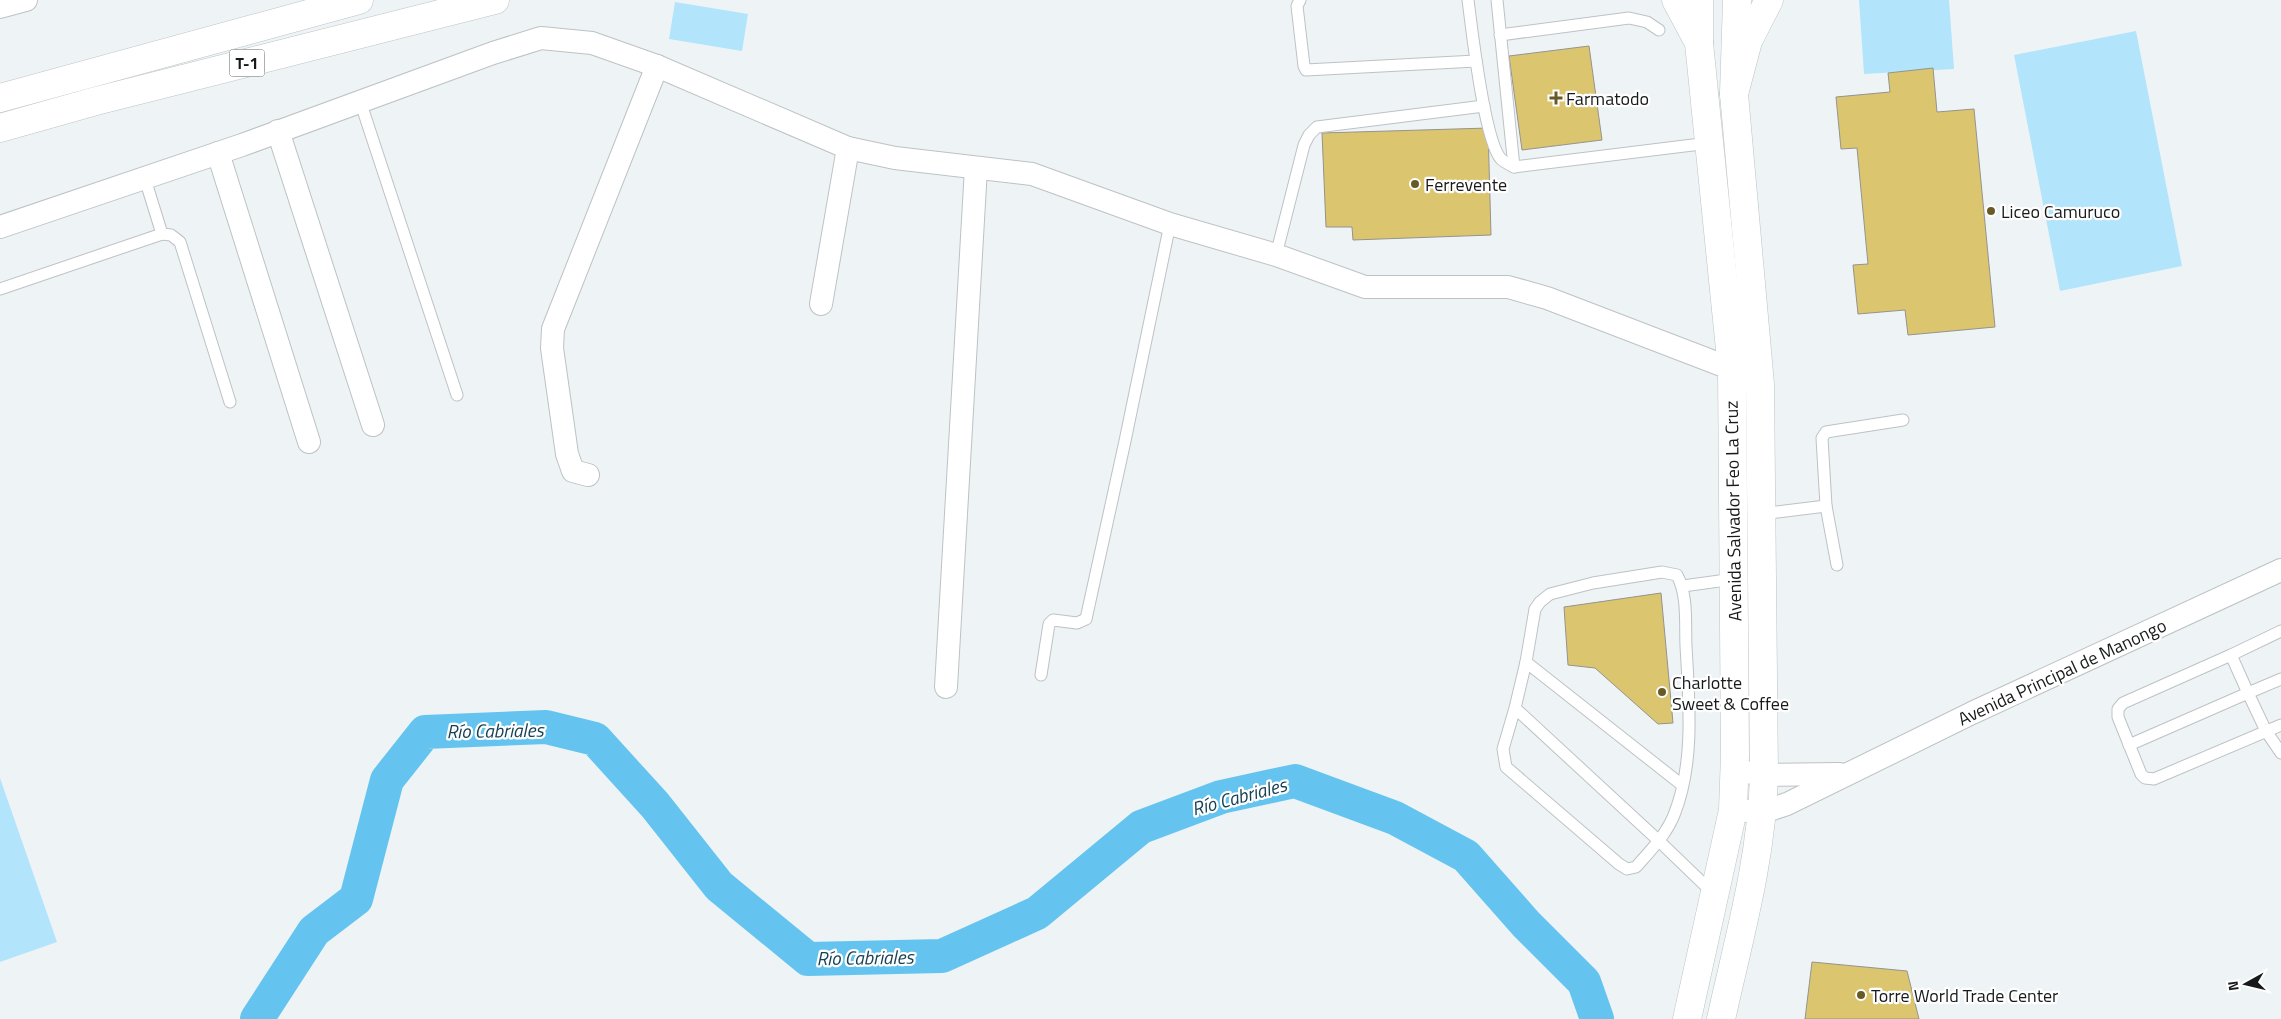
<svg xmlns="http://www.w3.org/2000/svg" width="2281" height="1019" viewBox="0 0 2281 1019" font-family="'Titillium Web',sans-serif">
  <rect width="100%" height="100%" fill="#eef4f6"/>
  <!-- green -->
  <g fill="#b2e4fc">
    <polygon points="1859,0 1949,0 1954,69 1864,74"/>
    <polygon points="675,2 748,14 742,51 669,39"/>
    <polygon points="2136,31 2182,266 2060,291 2014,55"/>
    <polygon points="0,778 57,942 0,962"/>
  </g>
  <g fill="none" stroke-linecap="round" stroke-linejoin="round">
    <!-- river -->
    <polyline stroke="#64c4ef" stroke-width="34" points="257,1019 314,931 356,899 387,780 425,732 546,727 595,739 655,805 719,886 808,959 942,956 1037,913 1141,827 1221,797 1295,781 1395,818 1466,856 1526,924 1584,982 1597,1019"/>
  </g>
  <!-- building -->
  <g fill="#dcc56f" stroke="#94938f">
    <polygon points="1589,46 1602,140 1522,150 1509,56"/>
    <polygon points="1933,68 1937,112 1974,109 1995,327 1908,335 1905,310 1858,314 1853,265 1868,264 1857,148 1841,149 1836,97 1890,92 1888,73"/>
    <polygon points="1488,128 1491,235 1353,240 1352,227 1326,227 1322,133"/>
    <polygon points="1661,593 1673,723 1658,724 1595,668 1568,665 1564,607"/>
    <polygon points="1812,962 1907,971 1919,1019 1805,1019"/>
  </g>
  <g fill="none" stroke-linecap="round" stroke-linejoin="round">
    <!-- service casing -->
    <g stroke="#bdc2c4" stroke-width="13">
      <g id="service">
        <polyline points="1300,0 1297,6 1304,66 1306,70 1476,61"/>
        <path d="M 1468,0 C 1472,30 1484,140 1501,159 C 1504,162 1510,165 1514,167 L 1709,143"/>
        <polyline points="1497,0 1514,167"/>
        <polyline points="1500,35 1629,18 1647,22 1659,30"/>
        <polyline points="360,101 457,395"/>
        <polyline points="145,179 162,234"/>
        <polyline points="1276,255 1304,145 1309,135 1317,127 1484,106"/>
        <polyline points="0,289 162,234 171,235 180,242 230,402"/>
        <polyline points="1826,506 1837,565"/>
        <polyline points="1761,514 1826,506 1822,438 1826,432 1903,420"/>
        <polyline points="1683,586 1734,579"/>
        <polyline points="2281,631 2231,655 2248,693 2281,679"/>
        <polyline points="2231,655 2123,703 2118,709 2118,717 2141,774 2145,778 2154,779 2281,725"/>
        <polyline points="1526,662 1682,785"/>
        <polyline points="1041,675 1049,624 1053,620 1077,623 1086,619 1125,441 1170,224"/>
        <path d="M 1515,708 L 1526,662 L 1535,609 L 1540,602 L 1550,594 L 1593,583 L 1662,572 L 1677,575 C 1688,596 1685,622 1686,646 C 1689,701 1695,763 1674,815 C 1666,835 1650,851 1636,867 L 1627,869 L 1619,864 L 1506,767 L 1503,749 L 1515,708 L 1659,841 L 1713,893"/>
        <polyline points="2129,745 2248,693 2266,731 2281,753"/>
      </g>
    </g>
    <!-- minor casing -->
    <g stroke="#bdc2c4" stroke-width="24">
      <g id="minor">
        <polyline points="0,7 26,0"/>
        <polyline points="278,131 373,425"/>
        <polyline points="218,153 309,442"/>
        <polyline points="0,227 242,145 493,53 541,38 592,43 657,66 848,148 895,158 1032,174 1170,224 1276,255 1365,287 1508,287 1547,298 1732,369"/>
        <polyline points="821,304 848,148"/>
        <polyline points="588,475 573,471 567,454 552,348 553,329 657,66"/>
        <polyline points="946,687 976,168"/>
        <polyline points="1734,770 1764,775 1840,774"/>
        <polyline points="1733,810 1763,812 1787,804 1972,713 2281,570"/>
      </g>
    </g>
    <!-- tertiary casing -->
    <g stroke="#bdc2c4" stroke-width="29">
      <g id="tertiary">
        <polyline points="1687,1019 1733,810 1735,755 1732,369 1699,43 1699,0"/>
        <path d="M 1721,1019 C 1739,938 1762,858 1764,775 L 1760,384 L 1734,94 L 1737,0"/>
      </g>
    </g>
    <!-- motorway casing -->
    <g stroke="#bdc2c4" stroke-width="29">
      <g id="motorway">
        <polyline points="1676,0 1699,43"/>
        <polyline points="1734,94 1748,41 1769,0"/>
        <polyline points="0,98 359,0"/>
        <polyline points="0,128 96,101 495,0"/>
      </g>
    </g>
    <!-- service -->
    <use href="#service" stroke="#fff" stroke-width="11"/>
    <!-- minor -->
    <use href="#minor" stroke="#fff" stroke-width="22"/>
    <!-- tertiary -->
    <use href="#tertiary" stroke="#fff" stroke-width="28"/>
    <!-- motorway -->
    <use href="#motorway" stroke="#fff" stroke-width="28"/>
  </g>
  <!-- markers -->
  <g fill="#675a27" stroke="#fff" stroke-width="2">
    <path d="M1553.5 90.5h5v5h5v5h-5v5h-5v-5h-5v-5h5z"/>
    <circle cx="1415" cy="184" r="5"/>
    <circle cx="1991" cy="211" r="5"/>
    <circle cx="1662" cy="692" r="5"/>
    <circle cx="1861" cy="995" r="5"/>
  </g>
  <g text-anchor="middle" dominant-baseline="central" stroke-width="4.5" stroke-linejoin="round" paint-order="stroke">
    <!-- shield labels -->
    <rect fill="#fff" stroke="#5d5e5f" stroke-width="1" x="229.5" y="49.5" width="35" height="27" rx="4"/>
    <g font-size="16" font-weight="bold" fill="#18191a">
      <text x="247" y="63">T-1</text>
    </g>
    <!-- poi labels -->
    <g font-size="18" fill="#18191a" stroke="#fff" text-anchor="start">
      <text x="1566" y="98">Farmatodo</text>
      <text x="1425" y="184">Ferrevente</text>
      <text x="2001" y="211">Liceo Camuruco</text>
      <text x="1672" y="682">Charlotte<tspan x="1672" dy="21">Sweet &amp; Coffee</tspan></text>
      <text x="1871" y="995">Torre World Trade Center</text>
    </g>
    <!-- street labels -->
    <g font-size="18" fill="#18191a" stroke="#fff">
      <text transform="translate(1733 511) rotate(-91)">Avenida Salvador Feo La Cruz</text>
      <text transform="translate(2062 672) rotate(-25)">Avenida Principal de Manongo</text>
    </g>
    <!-- water labels -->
    <g font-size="19" font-style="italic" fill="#184254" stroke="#fff">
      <text transform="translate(495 730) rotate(-1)">Río Cabriales</text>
      <text transform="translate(1239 796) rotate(-15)">Río Cabriales</text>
      <text transform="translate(865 957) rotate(-1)">Río Cabriales</text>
    </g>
  </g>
  <!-- north arrow -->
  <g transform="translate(2246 984) rotate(262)" stroke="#ffffff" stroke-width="4" paint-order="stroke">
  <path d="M0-4L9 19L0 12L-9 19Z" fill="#18191a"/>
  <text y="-8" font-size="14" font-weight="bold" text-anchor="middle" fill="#18191a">N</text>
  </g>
</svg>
